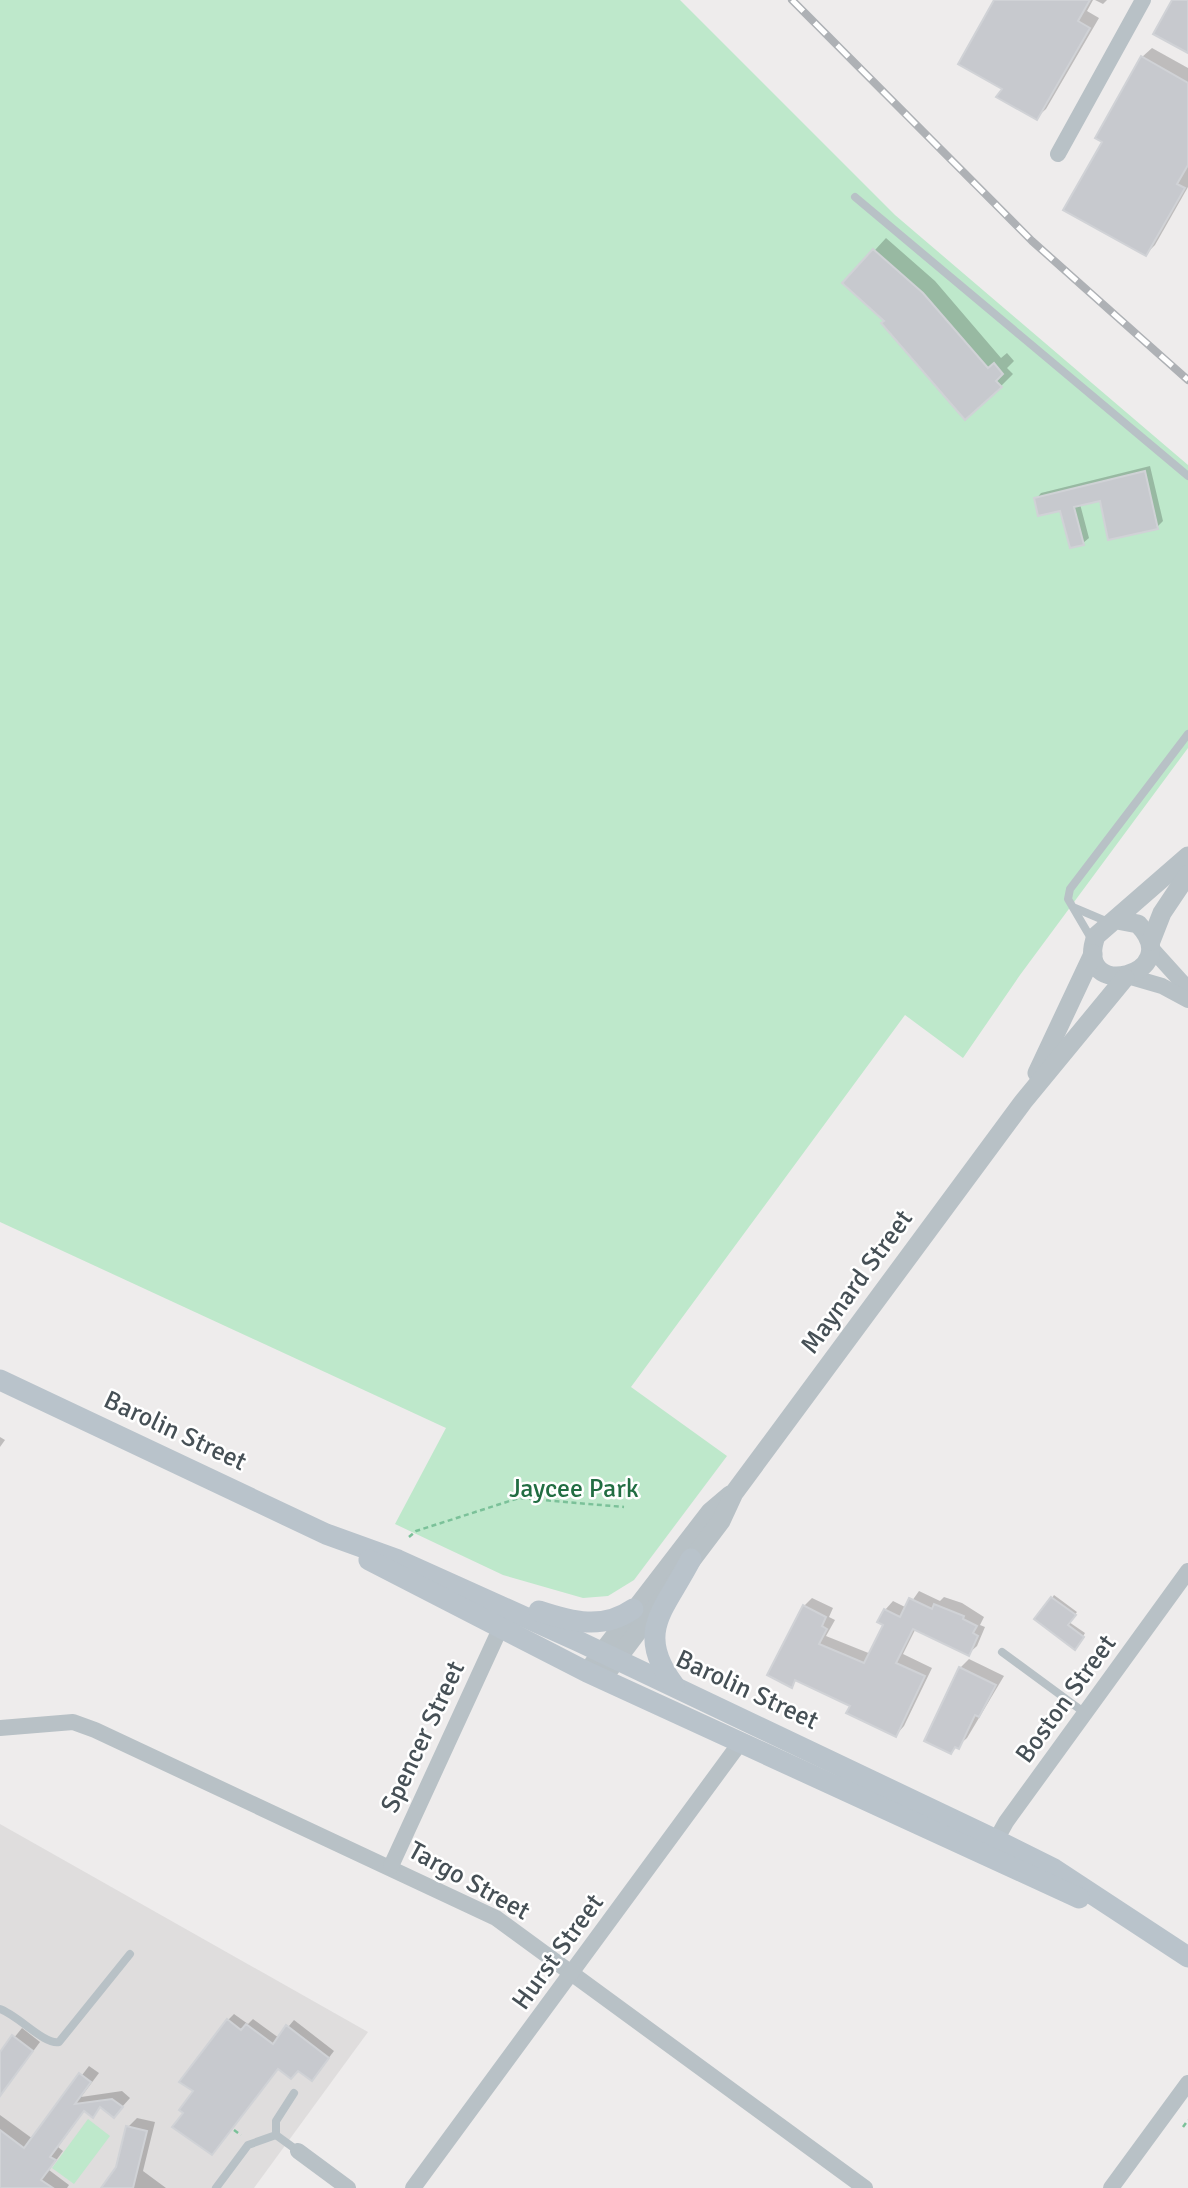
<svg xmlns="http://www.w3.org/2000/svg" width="1188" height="2188" viewBox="0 0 1188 2188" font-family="Signika,sans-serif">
  <rect width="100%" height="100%" fill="#eeecec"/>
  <!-- education -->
  <polygon fill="#dfdddd" points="0,1824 368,2032 254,2188 0,2188"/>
  <!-- green -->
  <g fill="#bee8cb">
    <polygon points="0,0 680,0 895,215 1188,465 1188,748 1020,975 963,1058 905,1015 631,1387 727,1456 634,1580 608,1596 583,1598 503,1575 395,1524 446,1428 0,1222"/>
    <polygon points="88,2119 110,2136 74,2184 52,2168"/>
  </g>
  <!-- shadow -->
  <g fill="#0003">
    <polygon points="996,0 1093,0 1087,11 1099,18 1046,109 1036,118 1004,88"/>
    <polygon points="1095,0 1107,0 1103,4"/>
    <polygon points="1152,48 1188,68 1188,187 1155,245 1146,254 1142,57"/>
    <polygon points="886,238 935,281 1001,358 1007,353 1014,361 1007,368 1013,374 1001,386 886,321 845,283"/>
    <polygon points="1150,466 1163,521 1157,527 1101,498 1080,504 1089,538 1083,543 1061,509 1036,499 1041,493"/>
    <polygon points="0,1437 5,1440 0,1447"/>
    <polygon points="919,1591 940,1601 944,1597 962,1603 984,1617 980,1625 985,1627 977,1646 968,1654 916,1628 903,1654 932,1668 904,1726 896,1735 852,1705 798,1679 791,1685 804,1606 812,1598 833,1608 829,1617 835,1620 826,1636 871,1654 885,1624 885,1610 893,1601 907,1608"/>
    <polygon points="1054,1595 1077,1612 1069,1622 1085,1633 1077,1646 1052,1598"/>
    <polygon points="969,1659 1004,1676 967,1738 951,1752 960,1668"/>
    <polygon points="234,2014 248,2024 253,2019 279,2038 294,2020 334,2051 318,2072 277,2067 185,2112 228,2020"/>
    <polygon points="22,2028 40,2042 0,2096 0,2055"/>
    <polygon points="89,2066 99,2073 81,2097 122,2091 130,2098 122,2107 102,2106 93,2115 85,2110 58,2147 63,2151 49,2170 69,2185 67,2188 0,2188 0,2115 33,2139"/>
    <polygon points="137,2118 155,2122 143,2171 166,2188 103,2188 118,2168 128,2127"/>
  </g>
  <!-- building -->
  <g fill="#c7c9ce" stroke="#d0d2d6" stroke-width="2">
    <polygon points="994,0 1090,0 1078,21 1090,28 1037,120 996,97 1002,89 958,64"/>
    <polygon points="1172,0 1188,0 1188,53 1153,34"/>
    <polygon points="1141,56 1188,83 1188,165 1177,184 1185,188 1146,256 1063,210 1102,142 1095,138"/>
    <polygon points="873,249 923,293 988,368 994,363 1003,374 996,381 1002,387 965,420 881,323 884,321 842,283"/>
    <polygon points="1145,471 1158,529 1108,540 1100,501 1074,507 1084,545 1070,548 1060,511 1038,516 1034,498"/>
    <polygon points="1051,1597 1076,1615 1068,1625 1084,1637 1075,1650 1034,1619"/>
    <polygon points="909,1598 932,1609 934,1604 964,1616 963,1619 977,1626 973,1633 978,1636 969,1656 913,1629 896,1663 925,1676 896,1737 846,1713 850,1706 795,1680 792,1688 767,1675 803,1605 826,1617 822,1626 827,1629 819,1644 864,1663 883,1625 877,1622 884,1609 900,1617"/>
    <polygon points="959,1667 996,1685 979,1717 975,1715 959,1749 955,1747 951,1754 924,1741"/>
    <polygon points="227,2019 241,2030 246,2024 273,2044 286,2025 329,2058 312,2081 298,2071 291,2079 278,2069 212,2155 172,2127 183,2113 179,2110 193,2091 179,2082"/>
    <polygon points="12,2035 33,2051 0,2096 0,2052"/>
    <polygon points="79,2073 91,2082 75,2104 112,2099 123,2107 114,2118 100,2107 93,2118 84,2111 50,2157 56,2160 41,2180 53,2188 0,2188 0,2130 24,2148"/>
    <polygon points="126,2126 147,2131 133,2188 101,2188 116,2167"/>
  </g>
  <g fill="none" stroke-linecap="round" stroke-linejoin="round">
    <!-- path -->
    <g stroke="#7bc199" stroke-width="2.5" stroke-dasharray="5 3.5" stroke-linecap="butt">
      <polyline points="409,1537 416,1531 519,1498 624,1507"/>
      <polyline points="1183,2127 1188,2120"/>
      <polyline points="234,2130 241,2135"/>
    </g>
    <!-- service -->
    <g stroke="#b8c1c6" stroke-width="8">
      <polyline points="855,197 1188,476"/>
      <polyline points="1075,908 1108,922"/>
      <polyline points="1092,940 1068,899 1070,889 1188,734"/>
      <polyline points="1002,1652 1085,1713"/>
      <path d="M 0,2009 C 18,2015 44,2045 59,2042 L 130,1954"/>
      <polyline points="294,2093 276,2121 276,2135 298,2151"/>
      <polyline points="216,2188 248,2145 276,2135"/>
    </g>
    <!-- minor -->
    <g stroke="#b8c1c6" stroke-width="16">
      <polyline points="1058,154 1143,0"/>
      <polyline points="1152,949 1188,989"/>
      <polyline points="1131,977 1162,986 1188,1000"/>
      <polyline points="0,1728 73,1722 95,1730 496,1918 865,2188"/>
      <polyline points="991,1849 1006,1822 1188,1571"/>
      <polyline points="391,1866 500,1629"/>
      <polyline points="298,2151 348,2188"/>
      <polyline points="413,2188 740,1743"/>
      <polyline points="1111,2188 1188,2083"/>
    </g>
    <!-- tertiary -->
    <g stroke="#b8c1c6" stroke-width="19">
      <path d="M 1117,920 L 1138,924 C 1188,975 1072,1004 1096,936 L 1188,856"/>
      <polyline points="1151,941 1162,913 1188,874"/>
      <polyline points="1037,1073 1093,954"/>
      <polyline points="587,1672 710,1512 730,1495"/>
      <polyline points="602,1679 721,1521 734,1493 1023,1102 1125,978"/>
    </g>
    <!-- secondary -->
    <g stroke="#b9c3cb" stroke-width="21">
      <polyline points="0,1380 326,1534 398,1560 580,1642 996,1840 1054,1869 1188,1957"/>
      <polyline points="369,1560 587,1672 1079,1898"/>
      <path d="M 539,1611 C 572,1622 603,1630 633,1609"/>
      <path d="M 674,1685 C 634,1631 665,1610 691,1559"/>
    </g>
    <!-- rail casing -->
    <g stroke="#aeb1b5" stroke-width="8">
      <polyline id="rail" points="792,0 1032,241 1188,380"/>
    </g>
    <!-- rail -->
    <use href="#rail" stroke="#fff" stroke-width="5" stroke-dasharray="16" stroke-linecap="butt"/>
  </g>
  <g text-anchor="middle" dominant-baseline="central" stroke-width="5" stroke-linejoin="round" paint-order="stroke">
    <!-- street labels -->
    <g font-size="26" fill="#465056" stroke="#fff">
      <text transform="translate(857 1282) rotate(-54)">Maynard Street</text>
      <text transform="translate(175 1431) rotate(25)">Barolin Street</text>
      <text transform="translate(747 1690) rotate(25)">Barolin Street</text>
      <text transform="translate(1066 1699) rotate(-54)">Boston Street</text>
      <text transform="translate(423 1737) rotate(-65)">Spencer Street</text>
      <text transform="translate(469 1881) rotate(29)">Targo Street</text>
      <text transform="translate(558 1952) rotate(-54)">Hurst Street</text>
    </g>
    <!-- park labels -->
    <g font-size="26" fill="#216d42" stroke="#fff">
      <text x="574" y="1489">Jaycee Park</text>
    </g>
  </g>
</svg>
